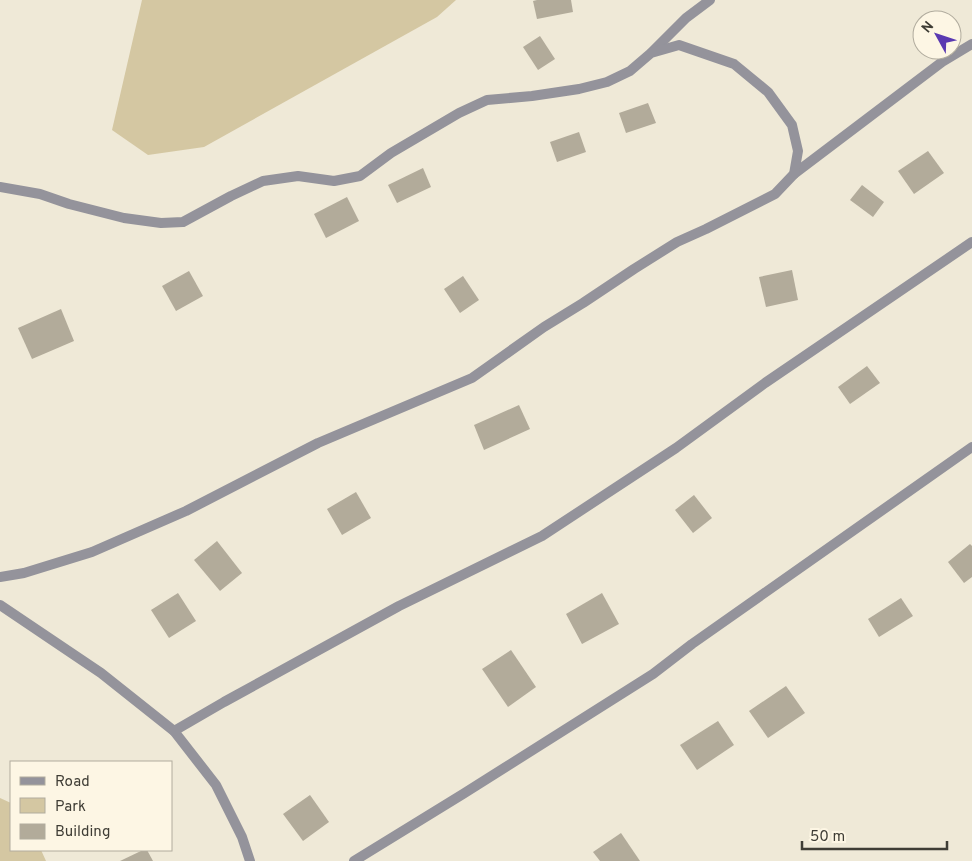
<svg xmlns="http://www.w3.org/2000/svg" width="972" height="861" viewBox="0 0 972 861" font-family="Overpass,sans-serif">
  <rect width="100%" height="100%" fill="#efe9d7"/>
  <!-- green -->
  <g fill="#d4c7a2">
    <polygon points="142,0 456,0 437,17 204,147 148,155 112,130"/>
    <polygon points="0,798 11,803 11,850 41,850 46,861 0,861"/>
  </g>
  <!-- building -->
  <g fill="#b2ab9a">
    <polygon points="537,0 571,0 573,12 537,19 533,1"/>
    <polygon points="540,36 555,59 538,70 523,47"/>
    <polygon points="648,103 656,123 626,133 619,113"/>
    <polygon points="579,132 586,152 557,162 550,142"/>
    <polygon points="928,151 944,173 914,194 898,171"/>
    <polygon points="423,168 431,187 397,203 388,185"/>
    <polygon points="862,185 884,202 873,217 850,200"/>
    <polygon points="347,197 359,221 326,238 314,214"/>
    <polygon points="792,270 798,300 766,307 759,277"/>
    <polygon points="189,271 203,296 176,311 162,286"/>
    <polygon points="463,276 479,300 460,313 444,289"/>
    <polygon points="61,309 74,341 32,359 18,328"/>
    <polygon points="867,366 880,383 850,404 838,387"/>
    <polygon points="519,405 530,429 484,450 474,425"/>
    <polygon points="356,492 371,518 342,535 327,509"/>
    <polygon points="694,495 712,518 693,533 675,510"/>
    <polygon points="217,541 242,573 220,591 194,560"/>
    <polygon points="970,544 972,546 972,577 964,583 948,562"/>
    <polygon points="178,593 196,621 169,638 151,610"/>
    <polygon points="602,593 619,624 582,644 566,614"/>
    <polygon points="901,598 913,616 879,637 868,619"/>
    <polygon points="511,650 536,687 508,707 482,669"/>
    <polygon points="786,686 805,713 768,738 749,711"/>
    <polygon points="718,721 734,745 697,770 680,745"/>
    <polygon points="310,795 329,822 303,841 283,814"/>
    <polygon points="621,833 640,861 600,861 593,852"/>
    <polygon points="143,850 147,850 153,861 120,861"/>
  </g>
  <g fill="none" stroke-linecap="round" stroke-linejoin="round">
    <!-- lane -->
    <polyline stroke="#94939b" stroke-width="10" points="794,174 942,62 972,44"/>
    <!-- street -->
    <g stroke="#94939b" stroke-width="10">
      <polyline points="652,52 686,18 710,0"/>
      <polyline points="0,187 40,194 69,204 124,218 161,223 183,222 231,196 263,181 298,176 334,181 360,176 391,153 459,113 487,100 532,96 579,89 607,82 630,71 651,53 679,45 734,64 768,92 792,125 798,151 794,174 775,194 706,229 677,242 634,269 583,303 544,327 472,378 318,443 186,511 92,552 24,573 0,577"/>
      <polyline points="0,605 101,673 174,731 216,785 242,837 250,861"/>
      <polyline points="174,731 224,702 399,606 542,536 676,448 765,383 972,242"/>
      <polyline points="354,861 463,794 653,674 692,644 972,447"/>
    </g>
  </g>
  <!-- legend -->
  <rect x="10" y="761" width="162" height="90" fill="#fdf6e4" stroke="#b1ac9e"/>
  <rect x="20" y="777" width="25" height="8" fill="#94939b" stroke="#b1ac9e"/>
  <text x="55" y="786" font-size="15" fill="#3f3d35">Road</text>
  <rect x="20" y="798" width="25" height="15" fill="#d4c7a2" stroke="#b1ac9e"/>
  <text x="55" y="811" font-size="15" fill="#3f3d35">Park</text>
  <rect x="20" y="824" width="25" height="15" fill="#b2ab9a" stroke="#b1ac9e"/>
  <text x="55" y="836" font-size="15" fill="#3f3d35">Building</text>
  <!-- north arrow -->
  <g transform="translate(937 35) rotate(310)"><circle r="24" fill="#fdf6e4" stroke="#b1ac9e"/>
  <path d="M0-4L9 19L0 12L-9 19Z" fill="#5a39b1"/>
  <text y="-8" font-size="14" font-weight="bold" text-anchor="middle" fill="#3f3d35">N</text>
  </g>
  <!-- scale -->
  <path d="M802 841v8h145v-8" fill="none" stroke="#3f3d35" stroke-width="2.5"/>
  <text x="810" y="841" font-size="15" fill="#3f3d35" stroke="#fdf6e4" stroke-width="4" paint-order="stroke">50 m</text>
</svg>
